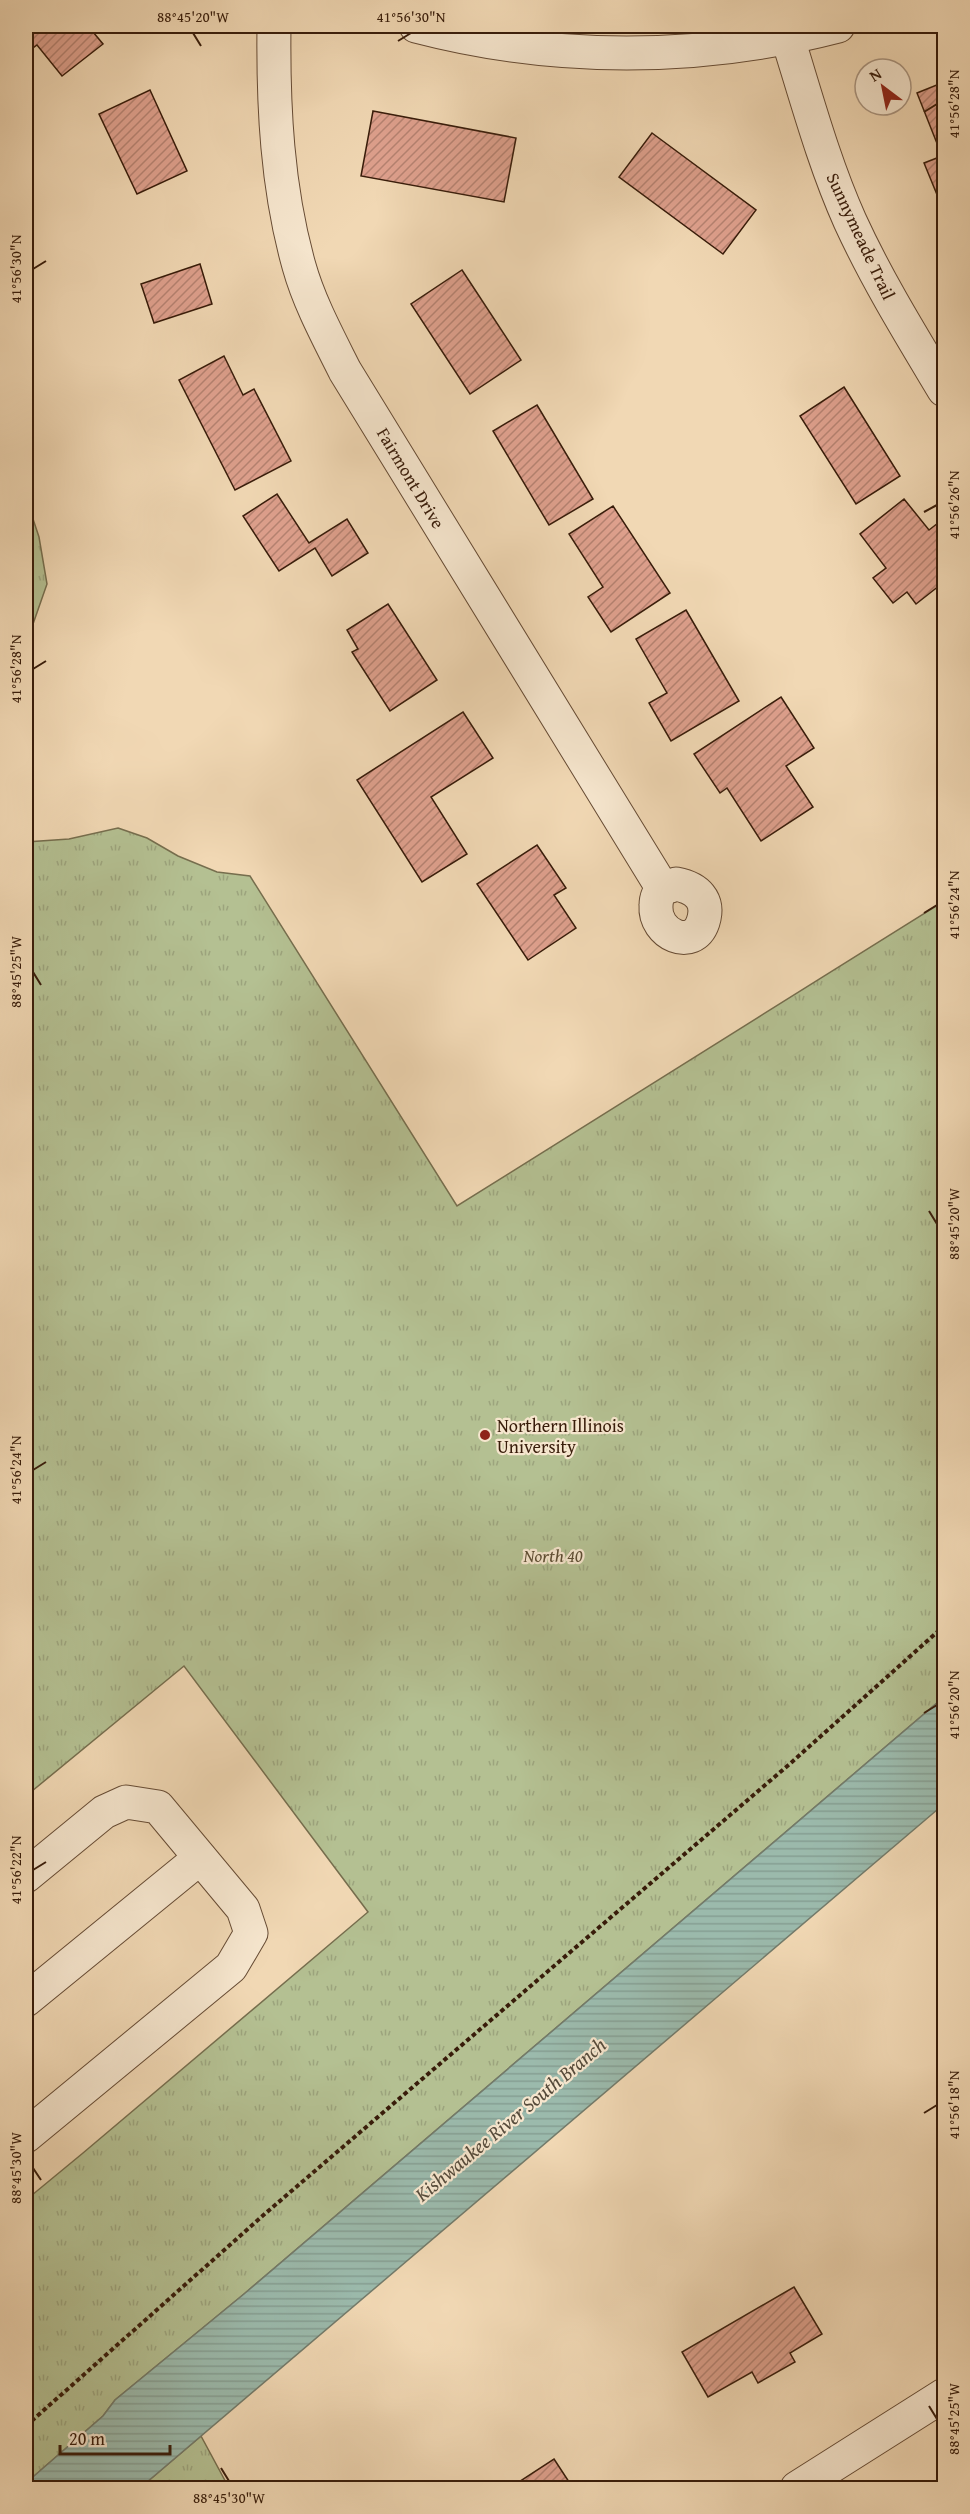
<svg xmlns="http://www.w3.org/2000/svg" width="970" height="2514" viewBox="0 0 970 2514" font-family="'Gentium Book Plus',serif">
  <defs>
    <pattern id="park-tufts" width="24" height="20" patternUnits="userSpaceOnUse" patternTransform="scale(1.5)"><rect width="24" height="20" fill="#b4c092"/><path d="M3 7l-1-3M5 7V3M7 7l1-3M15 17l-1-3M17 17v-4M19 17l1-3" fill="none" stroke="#9ca47d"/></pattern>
    <pattern id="water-rules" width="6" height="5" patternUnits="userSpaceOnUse" patternTransform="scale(1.5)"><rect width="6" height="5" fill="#9bbaac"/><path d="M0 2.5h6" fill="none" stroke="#869f93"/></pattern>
    <pattern id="building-hatch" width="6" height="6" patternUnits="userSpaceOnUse" patternTransform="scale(1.5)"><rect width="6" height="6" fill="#dea08d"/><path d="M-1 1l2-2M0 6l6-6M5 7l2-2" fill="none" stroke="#b58271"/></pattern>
  </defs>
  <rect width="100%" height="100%" fill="#f1d8b4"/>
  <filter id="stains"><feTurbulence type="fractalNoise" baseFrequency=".00333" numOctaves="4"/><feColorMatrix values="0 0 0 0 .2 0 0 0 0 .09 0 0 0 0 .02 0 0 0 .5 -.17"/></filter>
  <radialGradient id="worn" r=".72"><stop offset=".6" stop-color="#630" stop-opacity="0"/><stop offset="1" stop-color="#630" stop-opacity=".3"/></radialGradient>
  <!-- park -->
  <g fill="url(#park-tufts)" stroke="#766e4e" stroke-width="1.5">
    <polygon points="26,498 39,537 47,584 33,624 26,630"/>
    <polygon points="118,828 147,838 178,856 217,872 250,876 457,1206 944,901 944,1697 244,2294 115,2400 103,2416 26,2483 26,2200 83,2153 368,1912 184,1666 26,1796 26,842 69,839"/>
    <polygon points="201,2436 229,2488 140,2488"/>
  </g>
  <!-- water -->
  <polygon fill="url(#water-rules)" stroke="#737b6b" stroke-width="1.5" points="944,1697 944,1804 140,2488 26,2488 26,2483 103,2416 115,2400 244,2294"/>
  <!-- building -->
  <g fill="url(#building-hatch)" stroke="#381c0a" stroke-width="1.5">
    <polygon points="26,26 88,26 103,44 62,76 37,45 26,53"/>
    <polygon points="944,82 944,200 940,202 924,163 942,156 917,93"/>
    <polygon points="150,90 187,171 137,194 99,114"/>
    <polygon points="373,111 516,138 504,202 361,176"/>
    <polygon points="652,133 756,210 723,254 619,177"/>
    <polygon points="200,264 212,304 154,323 141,284"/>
    <polygon points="462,270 521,360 470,394 411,304"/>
    <polygon points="224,356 243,395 254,389 291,461 235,490 179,380"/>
    <polygon points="844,387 900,476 856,504 800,416"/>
    <polygon points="537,405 593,499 549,525 493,431"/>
    <polygon points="277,494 309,543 347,519 368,553 332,576 315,548 279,571 243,516"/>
    <polygon points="904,499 929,530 938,523 944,532 944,582 916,604 907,592 893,603 873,578 886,568 860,534"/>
    <polygon points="613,506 670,593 611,632 588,597 603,587 569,534"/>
    <polygon points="388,604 437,680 390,711 352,652 358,649 347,630"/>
    <polygon points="686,610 739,701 671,741 649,703 667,693 636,639"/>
    <polygon points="781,697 814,748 786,766 813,807 761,841 727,788 720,793 694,754"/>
    <polygon points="463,712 493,758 431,797 467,854 422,882 357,780"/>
    <polygon points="537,845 566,888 554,895 576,928 528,960 477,884"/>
    <polygon points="794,2287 822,2334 790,2353 795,2362 758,2383 752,2372 708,2397 682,2352"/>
    <polygon points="554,2459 573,2488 517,2488 514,2485"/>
  </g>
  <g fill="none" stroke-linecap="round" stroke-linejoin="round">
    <!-- minor casing -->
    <g stroke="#664b34" stroke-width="35">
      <g id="minor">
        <path d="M 274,26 C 273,106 277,188 299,266 C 309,302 328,337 345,371 L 663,889"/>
        <path d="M 416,26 C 554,62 699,62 838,26"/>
        <path d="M 788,39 C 807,100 824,163 850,221 C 877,280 911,335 944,390"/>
        <path d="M 676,884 C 697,888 710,900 703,922 C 693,952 654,934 656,906 C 656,900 658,893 663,889 C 666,887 672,886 676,884 Z"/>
        <polyline points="26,1876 104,1812 126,1802 158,1807 243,1909 251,1933 231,1967 26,2136"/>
        <polyline points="26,2000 200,1858"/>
        <polyline points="797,2488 944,2395"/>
      </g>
    </g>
    <!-- path -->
    <polyline stroke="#381c0a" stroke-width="4" stroke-dasharray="4.5 3" stroke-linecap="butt" points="26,2426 267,2212 792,1762 944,1626"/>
    <!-- minor -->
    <use href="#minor" stroke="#f6e6ce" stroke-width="33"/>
  </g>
  <!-- ticks -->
  <path fill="none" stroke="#381c0a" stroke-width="2" d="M 193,33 L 201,46M 398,41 L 411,33M 924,112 L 937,104M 33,269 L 46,261M 924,512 L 937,505M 33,669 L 46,661M 924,913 L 937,905M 33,972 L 41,985M 929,1211 L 937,1224M 33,1470 L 46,1462M 924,1713 L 937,1705M 33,1870 L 46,1862M 924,2113 L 937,2105M 33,2168 L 41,2180M 929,2406 L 937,2419M 221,2468 L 229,2481"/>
  <!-- markers -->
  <circle fill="#8f2418" stroke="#f6e6ce" stroke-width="2" cx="485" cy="1435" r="6"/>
  <g text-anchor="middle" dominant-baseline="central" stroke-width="4.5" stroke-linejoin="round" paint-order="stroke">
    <!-- street labels -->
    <g font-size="18" fill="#381c0a" stroke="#f6e6ce">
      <text transform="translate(861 236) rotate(65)">Sunnymeade Trail</text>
      <text transform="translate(411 478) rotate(59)">Fairmont Drive</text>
    </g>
    <!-- poi labels -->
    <g font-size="18" fill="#381c0a" stroke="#f6e6ce" text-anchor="start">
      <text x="497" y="1425">Northern Illinois<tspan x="497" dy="21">University</tspan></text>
    </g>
    <!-- park labels -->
    <g font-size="18" font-style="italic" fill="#5d4d33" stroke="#f6e6ce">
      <text x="553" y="1555">North 40</text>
    </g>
    <!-- water labels -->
    <g font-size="20" font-style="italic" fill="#564b3b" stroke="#f6e6ce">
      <text transform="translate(510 2119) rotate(-40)">Kishwaukee River South Branch</text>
    </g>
  </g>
  <!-- margin -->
  <rect width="970" height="2514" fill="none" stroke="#f1d8b4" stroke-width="66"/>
  <!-- north arrow -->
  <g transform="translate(883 87) rotate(328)"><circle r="28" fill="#f6e6ce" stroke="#aa9580" stroke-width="1.5"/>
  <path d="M0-4.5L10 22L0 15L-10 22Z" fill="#8f2418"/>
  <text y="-9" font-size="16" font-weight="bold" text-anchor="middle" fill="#381c0a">N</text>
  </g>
  <!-- scale -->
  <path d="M60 2445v9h110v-9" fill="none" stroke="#381c0a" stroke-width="3"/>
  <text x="69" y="2445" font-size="18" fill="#381c0a" stroke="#f6e6ce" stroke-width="4.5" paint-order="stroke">20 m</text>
  <rect x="33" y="33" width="904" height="2448" fill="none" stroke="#381c0a" stroke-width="2"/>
  <g font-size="15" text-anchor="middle" fill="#381c0a">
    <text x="193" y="22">88°45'20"W</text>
    <text x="411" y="22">41°56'30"N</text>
    <text transform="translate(954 104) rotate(-90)" y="5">41°56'28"N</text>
    <text transform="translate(16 269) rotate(-90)" y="5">41°56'30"N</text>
    <text transform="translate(954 505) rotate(-90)" y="5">41°56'26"N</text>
    <text transform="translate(16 669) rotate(-90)" y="5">41°56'28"N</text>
    <text transform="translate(954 905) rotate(-90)" y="5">41°56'24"N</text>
    <text transform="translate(16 972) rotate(-90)" y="5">88°45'25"W</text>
    <text transform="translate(954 1224) rotate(-90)" y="5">88°45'20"W</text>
    <text transform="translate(16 1470) rotate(-90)" y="5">41°56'24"N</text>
    <text transform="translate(954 1705) rotate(-90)" y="5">41°56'20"N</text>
    <text transform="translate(16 1870) rotate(-90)" y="5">41°56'22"N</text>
    <text transform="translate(954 2105) rotate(-90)" y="5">41°56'18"N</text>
    <text transform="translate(16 2168) rotate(-90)" y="5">88°45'30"W</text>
    <text transform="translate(954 2419) rotate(-90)" y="5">88°45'25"W</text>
    <text x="229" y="2503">88°45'30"W</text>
  </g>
  <rect width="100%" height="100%" filter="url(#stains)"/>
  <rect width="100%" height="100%" fill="url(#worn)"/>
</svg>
